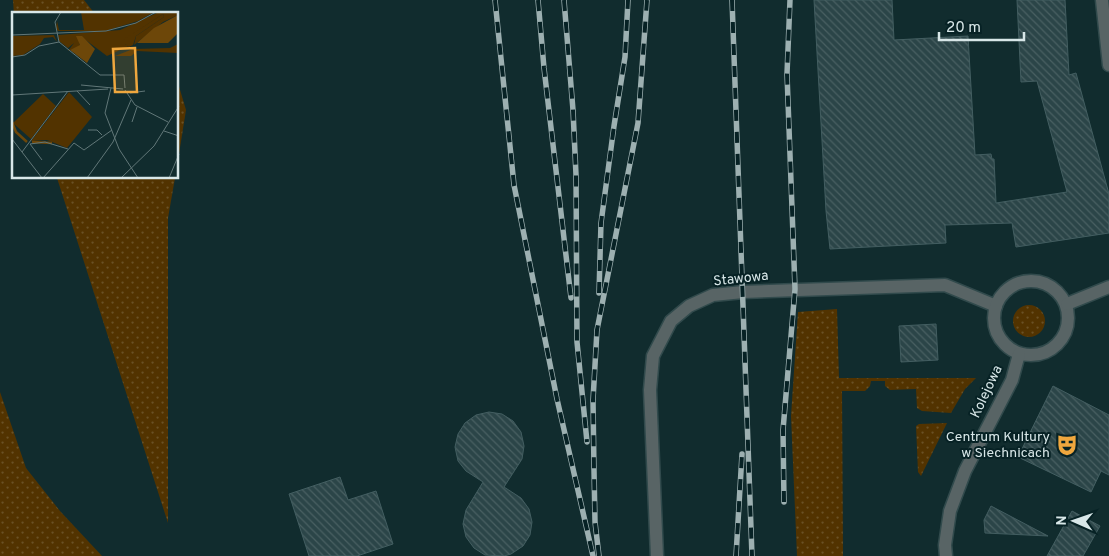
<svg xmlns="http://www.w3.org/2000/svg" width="1109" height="556" viewBox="0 0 1109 556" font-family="Overpass,sans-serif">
  <defs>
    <pattern id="grass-dots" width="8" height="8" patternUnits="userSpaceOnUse" patternTransform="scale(1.25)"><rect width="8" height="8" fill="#523300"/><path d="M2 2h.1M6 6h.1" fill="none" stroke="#6a5125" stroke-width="1.8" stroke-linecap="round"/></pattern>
    <pattern id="building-back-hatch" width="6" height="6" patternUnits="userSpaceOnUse" patternTransform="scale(1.25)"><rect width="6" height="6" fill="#2b4548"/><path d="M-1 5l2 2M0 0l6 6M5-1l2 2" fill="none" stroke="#496062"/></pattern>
  </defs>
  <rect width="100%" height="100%" fill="#112c2e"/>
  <!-- grass -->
  <g fill="url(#grass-dots)">
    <polygon points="13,0 84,0 95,14 14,14 14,16"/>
    <polygon points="178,83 186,110 178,160"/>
    <polygon points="57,178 175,178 168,218 168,523"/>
    <circle cx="1029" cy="321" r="16"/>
    <polygon points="837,309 839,378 976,378 965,389 951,413 922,411 917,408 916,389 890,390 885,386 885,381 871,381 870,386 865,391 842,391 843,556 797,556 791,416 798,312"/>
    <polygon points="0,392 26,468 60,511 102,556 0,556"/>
    <polygon points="947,423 921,476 918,472 916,426 919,424"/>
  </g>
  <!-- building -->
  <g fill="url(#building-back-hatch)" stroke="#435e61">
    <polygon points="814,0 892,0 894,40 968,36 975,155 991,154 992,159 994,159 996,203 1067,192 1037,81 1021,82 1017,0 1065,0 1069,75 1076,73 1109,194 1109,233 1016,247 1012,223 945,225 946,243 830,249 826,211"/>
    <polygon points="936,324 938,360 901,362 899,326"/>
    <polygon points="1053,386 1109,415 1109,475 1101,471 1091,492 1018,457"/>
    <polygon points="489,412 502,414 513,421 521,432 524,446 522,459 504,487 521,498 529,509 532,522 530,535 523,546 511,554 504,556 485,555 474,548 466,537 463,524 466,510 483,482 466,471 458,461 455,447 458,434 465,423 476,415"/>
    <polygon points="340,477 348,500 376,491 393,544 357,556 309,556 289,494"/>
    <polygon points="991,506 1048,536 985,533 984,520"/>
    <polygon points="1072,511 1100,526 1083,556 1047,556"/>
  </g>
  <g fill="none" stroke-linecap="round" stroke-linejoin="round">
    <!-- minor casing -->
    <g stroke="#314a4c" stroke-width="15">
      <g id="minor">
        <polyline points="1102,0 1109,65"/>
        <polyline points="657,556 650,390 653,356 671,321 689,306 713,295 743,292 945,285 996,306"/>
      </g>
    </g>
    <!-- tertiary casing -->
    <g stroke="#314a4c" stroke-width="15">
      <g id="tertiary">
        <circle cx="1031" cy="318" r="37"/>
        <polyline points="1067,304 1109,287"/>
        <polyline points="946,556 945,545 950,511 965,471 1012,380 1019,354"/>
      </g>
    </g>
    <!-- minor -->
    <use href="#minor" stroke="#586465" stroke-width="12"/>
    <!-- tertiary -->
    <use href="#tertiary" stroke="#586465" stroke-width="12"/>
    <!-- rail casing -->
    <g stroke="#9db0b1" stroke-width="5.5">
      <g id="rail">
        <polyline points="495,0 514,185 557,399 593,556"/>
        <polyline points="538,0 544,68 571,298"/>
        <polyline points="564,0 573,110 576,175 577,342 587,442"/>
        <polyline points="732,0 752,556"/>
        <polyline points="599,293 601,223 614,126 625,57 628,0"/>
        <polyline points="784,502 783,430 795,289 787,74 790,0"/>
        <polyline points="599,556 595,522 594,470 593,400 597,330 638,123 647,0"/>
        <polyline points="736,556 742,454"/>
      </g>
    </g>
    <!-- rail -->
    <use href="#rail" stroke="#072225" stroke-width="4" stroke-dasharray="11" stroke-linecap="butt"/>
  </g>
  <!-- icons -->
  <defs>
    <g id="theatre-bare" transform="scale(1.725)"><path d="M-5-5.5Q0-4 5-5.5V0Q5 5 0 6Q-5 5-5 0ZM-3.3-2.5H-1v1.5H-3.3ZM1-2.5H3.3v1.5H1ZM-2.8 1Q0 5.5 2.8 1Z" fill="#efa73e" stroke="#072225" stroke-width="2.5" paint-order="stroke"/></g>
  </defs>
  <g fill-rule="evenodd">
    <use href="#theatre-bare" x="1067" y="445"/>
  </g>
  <g text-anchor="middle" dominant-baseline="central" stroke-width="4" stroke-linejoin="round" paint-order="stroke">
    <!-- street labels -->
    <g font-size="14" fill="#d8e7e8" stroke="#072225">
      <text transform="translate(741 279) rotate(-6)">Stawowa</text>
      <text transform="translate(987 392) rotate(-65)">Kolejowa</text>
    </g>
    <!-- poi labels -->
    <g font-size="14" fill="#d8e7e8" stroke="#072225" text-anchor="end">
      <text x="1050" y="437">Centrum Kultury<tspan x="1050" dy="16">w Siechnicach</tspan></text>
    </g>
  </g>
  <!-- overview -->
  <g transform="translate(12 12)">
    <rect width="166" height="166" fill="#112c2e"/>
    <path d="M 69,0 L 142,0 L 126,9 L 93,19 L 46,19 L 44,16 L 45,9 L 47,18 L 72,18 ZM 147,0 L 166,0 L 166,3 L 151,10 L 122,33 L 124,24 L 152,5 L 151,2 L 121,22 L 113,32 L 117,34 L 95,44 L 71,26 L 67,26 L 68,34 L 56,39 L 62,31 L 56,36 L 47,29 L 46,23 L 108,18 ZM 0,24 L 42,23 L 45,30 L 41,25 L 32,26 L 28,32 L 11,43 L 0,44 ZM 166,32 L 166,41 L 125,39 L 119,44 L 103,44 L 121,37 L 158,36 Z" fill="#523300"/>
    <path d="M 151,2 L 152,5 L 124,24 L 121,33 L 117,35 L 109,29 Z" fill="#523300"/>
    <path d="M 57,80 L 80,105 L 55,136 L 35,128 L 19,129 ZM 31,82 L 44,94 L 19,127 L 1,111 Z" fill="#523300"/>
    <path d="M 166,3 L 166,21 L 156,31 L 125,31 L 142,16 ZM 64,24 L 70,24 L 83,37 L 75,51 L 58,38 L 68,33 Z" fill="#6d4709"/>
    <path fill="none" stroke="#6d4709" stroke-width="2.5" d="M 0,110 L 4,120 L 15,130M 20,130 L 40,131"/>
    <path fill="none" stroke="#617778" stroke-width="1" d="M 49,0 L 43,10 L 47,30 L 88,63 L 112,63 L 113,76M 0,23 L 94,19 L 124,11 L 144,0M 0,45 L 13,43 L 27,34 L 47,30M 69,73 L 111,77M 99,76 L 93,101 L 107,137 L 126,166M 113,78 L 123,93 L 156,110M 65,79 L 78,93M 118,81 L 133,79M 0,83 L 96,77M 120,110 L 125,95M 76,118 L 85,118 L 90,123M 152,119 L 167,124M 0,127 L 30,166M 18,132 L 33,130 L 56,137M 18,132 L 30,148M 10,140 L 56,79M 31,166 L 62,131 L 72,138 L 100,118M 75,166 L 101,130 L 119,88M 109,166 L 142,134 L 167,94M 157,166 L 167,142"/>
    <path fill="#efa73e" fill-opacity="0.15" stroke="#efa73e" stroke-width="2.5" d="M 123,36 L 125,80 L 103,80 L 101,37 Z"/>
    <rect width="166" height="166" fill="none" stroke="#d8e7e8" stroke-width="2.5"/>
  </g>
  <!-- north arrow -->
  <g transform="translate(1074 521) rotate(272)" stroke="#072225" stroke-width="4" paint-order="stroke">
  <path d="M0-4L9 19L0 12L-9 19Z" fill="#d8e7e8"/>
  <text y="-8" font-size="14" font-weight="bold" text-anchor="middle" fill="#d8e7e8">N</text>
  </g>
  <!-- scale -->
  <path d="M939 32v8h85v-8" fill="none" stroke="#d8e7e8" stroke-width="2.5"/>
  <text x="946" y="32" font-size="15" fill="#d8e7e8" stroke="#072225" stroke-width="4" paint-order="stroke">20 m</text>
</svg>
